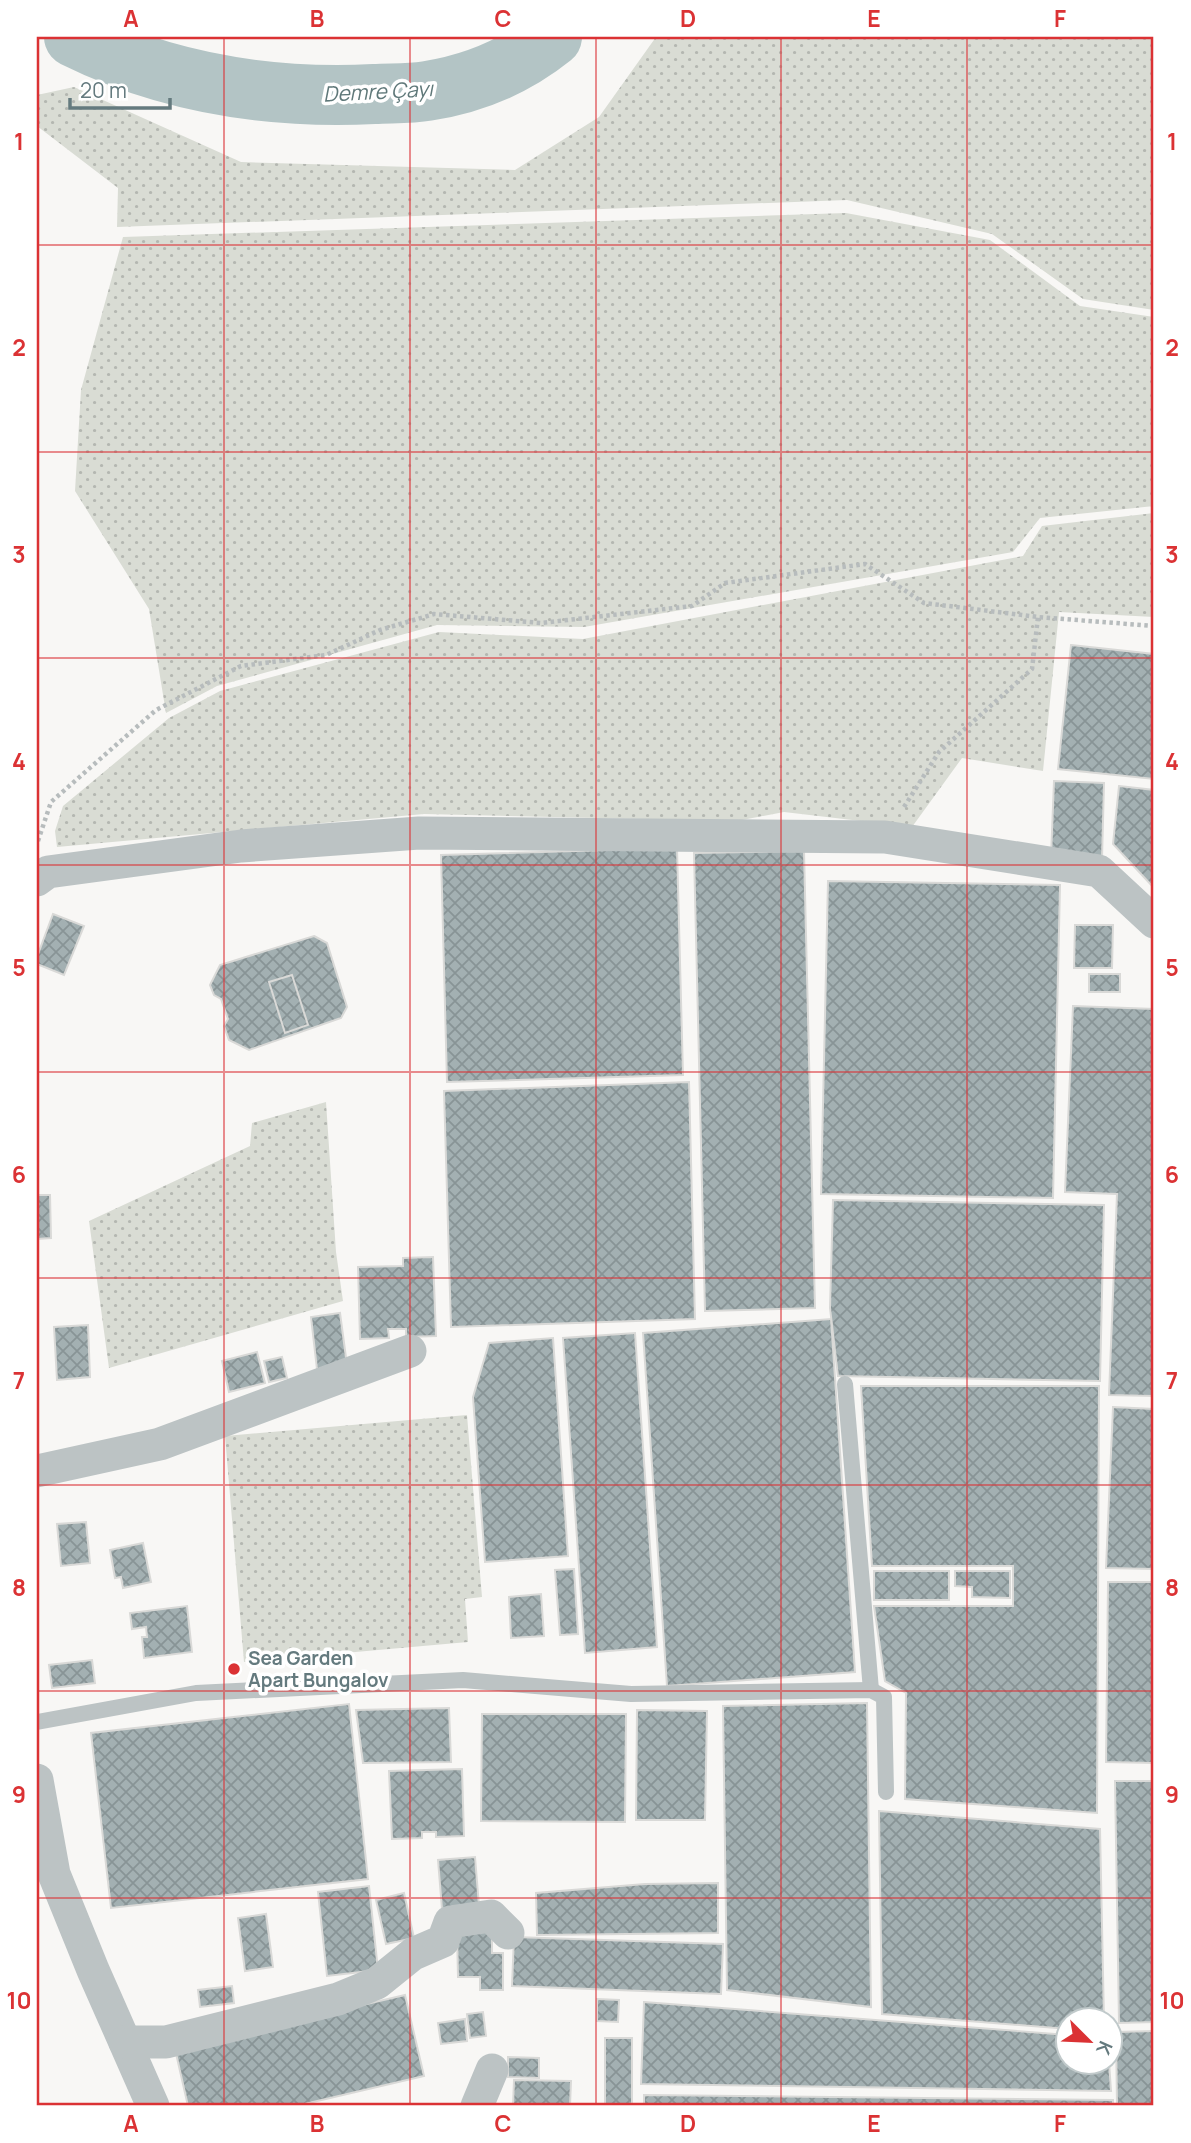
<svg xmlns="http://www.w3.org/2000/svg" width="1191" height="2143" font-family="Manrope,sans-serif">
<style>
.grass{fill:url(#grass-dots)}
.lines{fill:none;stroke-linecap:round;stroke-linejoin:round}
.river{stroke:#b3c4c5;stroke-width:60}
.building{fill:url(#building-cross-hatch);stroke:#d9d9d7;stroke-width:2}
.path{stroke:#b7bcbd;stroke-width:4.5;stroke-dasharray:3.5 3.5;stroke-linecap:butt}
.lane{stroke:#bcc3c4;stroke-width:16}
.street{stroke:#bcc3c4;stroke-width:33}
.grid{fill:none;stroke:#db3234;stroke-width:2;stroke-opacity:0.55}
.poi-dot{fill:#db3234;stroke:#fff;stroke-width:2.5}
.labels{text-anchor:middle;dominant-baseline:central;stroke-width:7;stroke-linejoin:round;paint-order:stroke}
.poi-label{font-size:19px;font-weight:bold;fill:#647a7e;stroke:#fff;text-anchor:start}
.water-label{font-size:21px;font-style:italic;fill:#5f7879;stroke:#fff}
.neatline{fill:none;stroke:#db3234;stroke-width:2.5}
.grid-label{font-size:23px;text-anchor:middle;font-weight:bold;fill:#db3234}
</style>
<defs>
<pattern id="grass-dots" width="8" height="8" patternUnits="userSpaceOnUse" patternTransform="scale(1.75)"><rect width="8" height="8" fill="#d9dcd4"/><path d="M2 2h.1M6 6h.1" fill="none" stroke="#b4b7b1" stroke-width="1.8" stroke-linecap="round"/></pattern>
<pattern id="building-cross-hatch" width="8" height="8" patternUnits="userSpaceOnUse" patternTransform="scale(1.75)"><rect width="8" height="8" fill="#a3b0b2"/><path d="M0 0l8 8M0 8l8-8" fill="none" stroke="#889496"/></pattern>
</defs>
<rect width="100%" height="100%" fill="#f8f7f5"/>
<g class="grass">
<polygon points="656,37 1154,37 1154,310 1083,299 992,234 847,200 117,227 118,188 37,126 37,95 74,87 241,162 515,170 599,117"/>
<polygon points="846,213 990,240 1080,306 1154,317 1154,506 1040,518 1013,552 584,627 437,625 217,686 166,713 149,609 75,491 81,390 123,237"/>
<polygon points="1154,513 1154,617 1059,612 1043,771 962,758 912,827 784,812 737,821 424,814 57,847 55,831 63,806 169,718 220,691 439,632 583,639 1023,556 1042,526"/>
<polygon points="326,1102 336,1252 343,1301 109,1368 89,1221 250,1146 252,1123"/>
<polygon points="467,1415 482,1597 465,1599 468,1642 244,1662 225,1436"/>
</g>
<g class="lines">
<path class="river" d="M 74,37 C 167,83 270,99 374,94 C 391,93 409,94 427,91 C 472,84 516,66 552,37"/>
</g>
<g class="building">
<polygon points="1071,645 1154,654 1154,779 1058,769"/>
<polygon points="1054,781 1104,783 1102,859 1051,857"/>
<polygon points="1119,786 1154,790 1154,888 1113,844"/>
<polygon points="677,848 683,1075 447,1082 441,855"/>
<polygon points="804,851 815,1308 705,1311 694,853"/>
<polygon points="828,881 1060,885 1053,1198 821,1194"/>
<polygon points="53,914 84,926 64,975 37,964 37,957"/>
<polygon points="1075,925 1113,925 1112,968 1074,968"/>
<polygon points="314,936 327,943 347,1007 341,1018 249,1050 229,1040 224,1026 228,1019 221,999 214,995 210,985 220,965"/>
<rect x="1089" y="974" width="31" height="18"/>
<polygon points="292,975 308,1025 285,1033 269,982"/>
<polygon points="1073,1006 1154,1009 1154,1396 1109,1395 1117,1194 1065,1192"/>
<polygon points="689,1082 695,1319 451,1327 444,1091"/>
<polygon points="37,1195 50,1195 51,1238 37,1239"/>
<polygon points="833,1200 1104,1205 1100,1381 838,1376 830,1308"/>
<polygon points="433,1257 436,1336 406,1337 406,1329 388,1329 389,1338 360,1339 358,1267 403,1266 403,1258"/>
<polygon points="340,1313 347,1365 317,1369 311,1317"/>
<polygon points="831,1319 855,1672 667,1686 643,1333"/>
<polygon points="88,1325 90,1377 57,1380 54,1327"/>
<polygon points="635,1333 657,1647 585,1653 563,1338"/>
<polygon points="553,1338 568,1556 485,1562 473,1397 489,1343"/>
<polygon points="257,1352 265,1383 229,1392 222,1361"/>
<polygon points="282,1357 287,1378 269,1382 264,1361"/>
<polygon points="861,1386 1099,1386 1097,1813 905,1799 906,1693 885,1681 874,1606 1013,1606 1013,1566 872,1566"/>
<polygon points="1113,1407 1154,1409 1154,1569 1106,1568"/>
<polygon points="86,1522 90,1563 61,1566 57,1524"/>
<polygon points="143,1543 151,1582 123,1588 121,1577 115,1578 110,1550"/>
<polygon points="574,1569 578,1634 560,1635 555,1570"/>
<rect x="874" y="1571" width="75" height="29"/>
<polygon points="955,1571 1010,1571 1010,1598 972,1597 972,1587 955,1586"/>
<polygon points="1108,1582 1154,1582 1154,1763 1106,1762"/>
<polygon points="541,1594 544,1636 511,1638 509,1597"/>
<polygon points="187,1606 192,1652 144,1658 142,1637 147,1637 146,1627 132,1629 130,1613"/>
<polygon points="92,1660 95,1683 52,1688 49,1665"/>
<polygon points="867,1703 871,2007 727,1990 723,1706"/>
<polygon points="349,1704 368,1879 111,1908 91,1733"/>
<polygon points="449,1708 451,1762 363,1763 356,1710"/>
<polygon points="637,1710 707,1711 705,1820 636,1820"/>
<polygon points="482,1714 626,1714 625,1822 481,1821"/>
<polygon points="462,1769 464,1836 436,1837 436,1832 422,1832 422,1838 392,1839 389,1771"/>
<polygon points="1115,1781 1154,1781 1154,2022 1119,2023"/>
<polygon points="879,1811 1100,1829 1104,2021 1068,2021 1068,2029 882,2014"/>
<polygon points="475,1857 479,1906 442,1909 438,1860"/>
<polygon points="718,1883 718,1933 537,1935 536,1893 645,1884"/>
<polygon points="369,1886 378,1970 327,1976 318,1892"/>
<polygon points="404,1893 414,1938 386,1944 376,1900"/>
<polygon points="266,1914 273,1967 245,1971 238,1918"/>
<polygon points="492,1931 492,1953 503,1953 503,1990 480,1990 480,1977 458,1977 457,1932"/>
<polygon points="514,1937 723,1944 721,1994 512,1986"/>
<polygon points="232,1986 234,2003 200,2007 198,1990"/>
<polygon points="405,1995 424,2076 296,2106 188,2106 175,2049"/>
<polygon points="597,1999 619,2000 618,2022 597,2021"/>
<polygon points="644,2002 1068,2035 1068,2062 1109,2062 1111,2091 641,2084"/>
<polygon points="483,2012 486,2036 470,2038 467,2014"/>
<polygon points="465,2019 467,2041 441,2044 438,2023"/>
<polygon points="1154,2031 1154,2106 1117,2106 1116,2032"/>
<rect x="605" y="2038" width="27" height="68"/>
<polygon points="508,2057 539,2058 539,2078 508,2077"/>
<polygon points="514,2080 571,2081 570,2106 513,2106"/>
<polygon points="644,2095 1113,2100 1113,2106 644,2106"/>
</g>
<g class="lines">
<g class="path">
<polyline points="904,807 939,752 1032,669 1038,617"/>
<polyline points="38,841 51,802 156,710 241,666 326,655 380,630 434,614 541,623 692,606 725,583 865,564 924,603 1038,617 1154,626"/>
</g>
<g class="lane">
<polyline points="845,1384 871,1690"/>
<polyline points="37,1722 196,1693 463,1680 631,1694 871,1690 884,1697 886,1792"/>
</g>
<g class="street">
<polyline points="37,880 48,872 241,846 419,833 885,837 1099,871 1154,922"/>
<polyline points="37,1471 160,1444 410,1351"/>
<polyline points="37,1780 54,1874 93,1970 153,2106"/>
<polyline points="125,2042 166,2042 338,1999 377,1983 413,1954 443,1941 450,1922 491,1916 508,1933"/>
<polyline points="477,2106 492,2070"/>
</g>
</g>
<path class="grid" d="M 224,37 L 224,2106M 410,37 L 410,2106M 596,37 L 596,2106M 781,37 L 781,2106M 967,37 L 967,2106M 37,245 L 1154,245M 37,452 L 1154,452M 37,658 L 1154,658M 37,865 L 1154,865M 37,1072 L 1154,1072M 37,1278 L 1154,1278M 37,1485 L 1154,1485M 37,1691 L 1154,1691M 37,1898 L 1154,1898"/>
<circle class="poi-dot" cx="234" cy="1669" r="7"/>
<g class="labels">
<g class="poi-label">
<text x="248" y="1658">Sea Garden<tspan x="248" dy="22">Apart Bungalov</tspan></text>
</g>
<g class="water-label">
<text transform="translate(378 91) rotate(-3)">Demre Çayı</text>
</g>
</g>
<rect width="1191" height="2143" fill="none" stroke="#ffffff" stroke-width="77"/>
<g transform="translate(1089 2041) rotate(114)"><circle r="33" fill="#ffffff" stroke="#c1cacb" stroke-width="2"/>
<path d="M0-5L12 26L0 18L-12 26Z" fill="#db3234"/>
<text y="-10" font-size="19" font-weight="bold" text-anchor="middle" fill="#647a7e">K</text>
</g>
<path d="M70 98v10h100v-10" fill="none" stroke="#647a7e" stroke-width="3.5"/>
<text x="80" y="98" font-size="21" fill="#647a7e" stroke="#ffffff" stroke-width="5" paint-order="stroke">20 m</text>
<rect x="38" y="38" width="1114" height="2066" class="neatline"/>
<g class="grid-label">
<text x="131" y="27">A</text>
<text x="317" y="27">B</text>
<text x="503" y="27">C</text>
<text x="688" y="27">D</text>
<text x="874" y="27">E</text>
<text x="1060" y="27">F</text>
<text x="19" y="150">1</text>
<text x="1172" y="150">1</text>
<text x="19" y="356">2</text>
<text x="1172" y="356">2</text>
<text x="19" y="563">3</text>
<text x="1172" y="563">3</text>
<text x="19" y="770">4</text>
<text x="1172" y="770">4</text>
<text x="19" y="976">5</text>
<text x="1172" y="976">5</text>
<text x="19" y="1183">6</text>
<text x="1172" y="1183">6</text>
<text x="19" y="1389">7</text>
<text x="1172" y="1389">7</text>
<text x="19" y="1596">8</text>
<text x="1172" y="1596">8</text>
<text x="19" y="1803">9</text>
<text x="1172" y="1803">9</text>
<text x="19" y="2009">10</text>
<text x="1172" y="2009">10</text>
<text x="131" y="2132">A</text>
<text x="317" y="2132">B</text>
<text x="503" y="2132">C</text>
<text x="688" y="2132">D</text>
<text x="874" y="2132">E</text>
<text x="1060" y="2132">F</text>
</g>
</svg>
